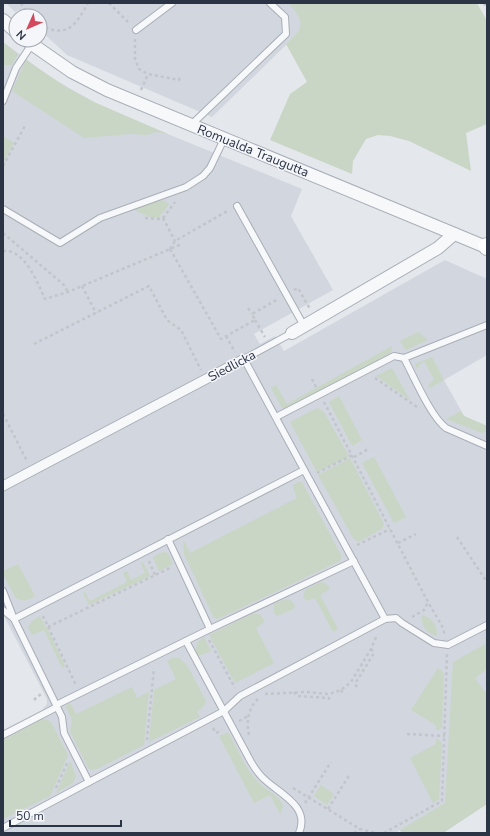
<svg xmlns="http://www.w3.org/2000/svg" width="490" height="836" font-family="'Nunito Sans',sans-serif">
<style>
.built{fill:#d2d6de}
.green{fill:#c9d6c5}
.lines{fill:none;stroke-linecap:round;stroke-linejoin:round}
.service-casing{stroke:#a9aeb7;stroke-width:8}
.pedestrian-casing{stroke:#a9aeb7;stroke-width:11}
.minor-casing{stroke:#a9aeb7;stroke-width:14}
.secondary-casing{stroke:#a9aeb7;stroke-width:18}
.path{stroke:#c2c5cb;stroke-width:2.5;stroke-dasharray:3 3;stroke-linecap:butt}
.service{stroke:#f7f8fa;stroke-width:6}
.pedestrian{stroke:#f7f8fa;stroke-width:9}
.minor{stroke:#f7f8fa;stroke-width:12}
.secondary{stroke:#fff;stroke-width:16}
.labels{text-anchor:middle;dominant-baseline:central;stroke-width:3;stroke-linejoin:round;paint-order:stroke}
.street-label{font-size:13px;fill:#2b3445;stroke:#f4f6f9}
</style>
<rect width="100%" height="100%" fill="#e4e7ec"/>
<g class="built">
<polygon points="6,3 330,3 332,10 286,45 212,117 67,55 40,30 40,16 25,16 18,10 15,12"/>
<polygon points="3,42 49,76 76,92 107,109 302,189 291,216 333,290 254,334 260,344 275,336 284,351 445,260 487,279 487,355 444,380 464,416 487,426 487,804 443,833 402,833 400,830 395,833 3,833 3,730 42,710 47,704 47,699 3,614"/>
</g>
<g class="green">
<path d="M 288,3 L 477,3 L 487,21 L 487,124 L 466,133 L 471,171 L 409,141 L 390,136 L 378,135 L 366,139 L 353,161 L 352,174 L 270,140 L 290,94 L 307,82 L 286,44 C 304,29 306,21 288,3 Z"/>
<polygon points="3,42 18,54 12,65 3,65"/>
<polygon points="26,60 66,87 94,102 168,134 156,132 147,135 131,134 84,138 12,91"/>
<polygon points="3,136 14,143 3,163"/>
<polygon points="159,200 165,201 169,204 163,213 160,215 160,218 149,217 133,209"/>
<polygon points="418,332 428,340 406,350 405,349 400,341"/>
<polygon points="392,346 391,352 388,355 286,409 282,408 271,388 276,385 287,404"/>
<polygon points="432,357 444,380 430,388 428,385 434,379 424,361 416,369 415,365 417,363"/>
<polygon points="392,368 410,400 376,376"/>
<polygon points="339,396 362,440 352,446 329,402"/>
<polygon points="317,408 324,412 349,456 317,472 290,422"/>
<polygon points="461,411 464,416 487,426 487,431 482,433 446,419"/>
<polygon points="374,457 406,517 394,523 362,463"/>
<polygon points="350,458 384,524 382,529 358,542 353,538 318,475"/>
<polygon points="299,482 302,482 341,555 341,559 340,561 218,619 214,618 184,554 183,542 184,541 190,553 297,498 293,489 293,485"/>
<polygon points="163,552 168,553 173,564 159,571 153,557"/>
<polygon points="143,562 150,576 89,605 83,593 85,592 90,601 127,582 123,573 127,571 131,580 145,573 141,564"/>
<path d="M 18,564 L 35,596 C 28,600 23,603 15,597 L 3,574 L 3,571 Z"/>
<polygon points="321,582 325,583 329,587 330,589 320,595 338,629 333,632 315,598 306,601 303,596 306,589"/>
<path d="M 286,599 C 290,599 293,602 295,606 L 293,609 L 277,616 C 273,613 273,609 274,604 Z"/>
<polygon points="252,614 258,614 261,615 264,621 262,624 256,628 274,663 235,683 209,635"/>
<path d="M 422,615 C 433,618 437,625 437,636 C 426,633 421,626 422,615 Z"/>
<polygon points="40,616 46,628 47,628 65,666 62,668 44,630 32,635 28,627 32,621"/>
<path d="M 204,637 L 211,651 L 199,656 L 197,655 C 195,648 196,641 204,637 Z"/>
<polygon points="487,643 487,669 475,678 487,695 487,804 443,833 402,833 400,830 445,803 453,662"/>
<path d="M 172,658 L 179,658 L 187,665 L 206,701 C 204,707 201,708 197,712 L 200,717 L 149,742 L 154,690 L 176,679 L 167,661 Z"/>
<polygon points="438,668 444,673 442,727 439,730 436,730 436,725 411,710"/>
<polygon points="132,687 137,698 149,692 144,745 97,769 91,770 89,769 70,732 72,719 65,706 70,703 76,714"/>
<polygon points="42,719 47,720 51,722 68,755 50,796 3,819 3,740"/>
<path d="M 228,732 C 238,749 245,769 259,783 C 267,791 282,797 283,807 L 280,814 L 270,795 L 254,803 L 219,736 Z"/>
<polygon points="436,739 439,740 442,743 439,796 439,799 433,803 410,758 436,744"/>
<polygon points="70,761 76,776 73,783 56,793"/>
<polygon points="321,785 334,794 327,805 314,796"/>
</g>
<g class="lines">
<defs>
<g id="service">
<polyline points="136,30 172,3"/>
<polyline points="3,101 16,68 32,44"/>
<polyline points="191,125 286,34 285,17 270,3"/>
<polyline points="237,206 304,326"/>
<polyline points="3,209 60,243 100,218 186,187 203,176 210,168 224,139"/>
<polyline points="292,333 244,359 385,619"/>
<path d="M 404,358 C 414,377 431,417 446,428 L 487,446"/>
<polyline points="276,417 394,356 404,358 487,325"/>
<polyline points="168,539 210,629"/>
<polyline points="3,591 14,619 62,717 64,733 89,782 224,711 240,696 385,619 396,618 402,623 434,643 448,645 487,625"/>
<polyline points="3,610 13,618"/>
<polyline points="14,619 304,470"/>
<path d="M 186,641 L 251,762 C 254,767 258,773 262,777 C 277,793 311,805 299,833"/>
<polyline points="56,705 210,629 354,561"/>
<polyline points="3,735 57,707"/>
<polyline points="3,828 89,782"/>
</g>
<polyline id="pedestrian" points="3,486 244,359"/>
<g id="minor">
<polyline points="3,20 16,32"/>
<polyline points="26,40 72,72 107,90 486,247"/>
<polyline points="292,333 438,248 454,234"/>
</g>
<polyline id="secondary" points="487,246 487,247"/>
</defs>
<use href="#service" class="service-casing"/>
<use href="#pedestrian" class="pedestrian-casing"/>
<use href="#minor" class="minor-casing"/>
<use href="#secondary" class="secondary-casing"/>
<g class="path">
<polyline points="21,3 28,16"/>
<polyline points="109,3 129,23"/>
<polyline points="484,3 487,9"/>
<path d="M 40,25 C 67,39 76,25 88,3"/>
<polyline points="135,39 135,59 139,69 148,74 179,80 180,77"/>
<polyline points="141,90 148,74"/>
<polyline points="3,166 26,124"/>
<polyline points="145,218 160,219 163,218 175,202"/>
<polyline points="163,218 175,241"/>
<polyline points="3,233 64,285 68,292"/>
<polyline points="170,249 221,339 255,320 252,314 278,299"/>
<polyline points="170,249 175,241 229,210"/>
<path d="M 3,251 C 25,249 37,282 45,299 L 68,292 L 182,244"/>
<polyline points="82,286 96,313"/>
<polyline points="294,290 298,288 310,309"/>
<polyline points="248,308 252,314"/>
<polyline points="255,320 265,337"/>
<polyline points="226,336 235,352"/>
<polyline points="34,344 149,286 167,320 181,330 201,370"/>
<polyline points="375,378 417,407"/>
<polyline points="312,379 316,387"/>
<polyline points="324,402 428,602 442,626 445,635"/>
<polyline points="3,414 27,461"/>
<polyline points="354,457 370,448"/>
<polyline points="317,473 352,455"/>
<polyline points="457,537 487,582"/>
<polyline points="398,543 416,534"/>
<polyline points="357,545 390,529"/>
<polyline points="149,561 155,575"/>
<polyline points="43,616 76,685"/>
<polyline points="412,617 424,610 428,602"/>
<polyline points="48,627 172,567"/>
<polyline points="209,640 235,688"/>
<polyline points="357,687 355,684 374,653 371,649"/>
<polyline points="341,690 343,694"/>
<polyline points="294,692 297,696 329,698 329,702"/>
<polyline points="265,694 306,692 329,694 341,690 351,682 371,649 377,635"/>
<polyline points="34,700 37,697 41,694"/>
<polyline points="239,721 248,716"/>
<polyline points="213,728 216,733 222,730"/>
<polyline points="407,734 445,736"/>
<path d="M 249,735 C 246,721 248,709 258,699"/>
<polyline points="147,740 154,668"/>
<polyline points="56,788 68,761"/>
<polyline points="293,788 360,829 377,833"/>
<polyline points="305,803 331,762"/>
<polyline points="328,809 350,774"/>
<polyline points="354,833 360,829"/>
<polyline points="384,833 442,801 447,654"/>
</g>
<use href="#service" class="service"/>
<use href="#pedestrian" class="pedestrian"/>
<use href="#minor" class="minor"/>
<use href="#secondary" class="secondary"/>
</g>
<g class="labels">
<g class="street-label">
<text transform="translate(253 151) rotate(22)">Romualda Traugutta</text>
<text transform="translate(232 366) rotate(-28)">Siedlicka</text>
</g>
</g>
<rect width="490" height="836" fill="none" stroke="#2b3445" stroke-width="8"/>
<g transform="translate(28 28) rotate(225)"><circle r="19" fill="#f4f6f9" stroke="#a4a8b1"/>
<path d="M0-3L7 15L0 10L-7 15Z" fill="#d1495b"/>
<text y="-6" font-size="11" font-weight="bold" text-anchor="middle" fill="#2b3445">N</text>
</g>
<path d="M10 820v6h111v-6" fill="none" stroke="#2b3445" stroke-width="2"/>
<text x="16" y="820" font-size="12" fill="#2b3445" stroke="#f4f6f9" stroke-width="3" paint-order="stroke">50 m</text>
</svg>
